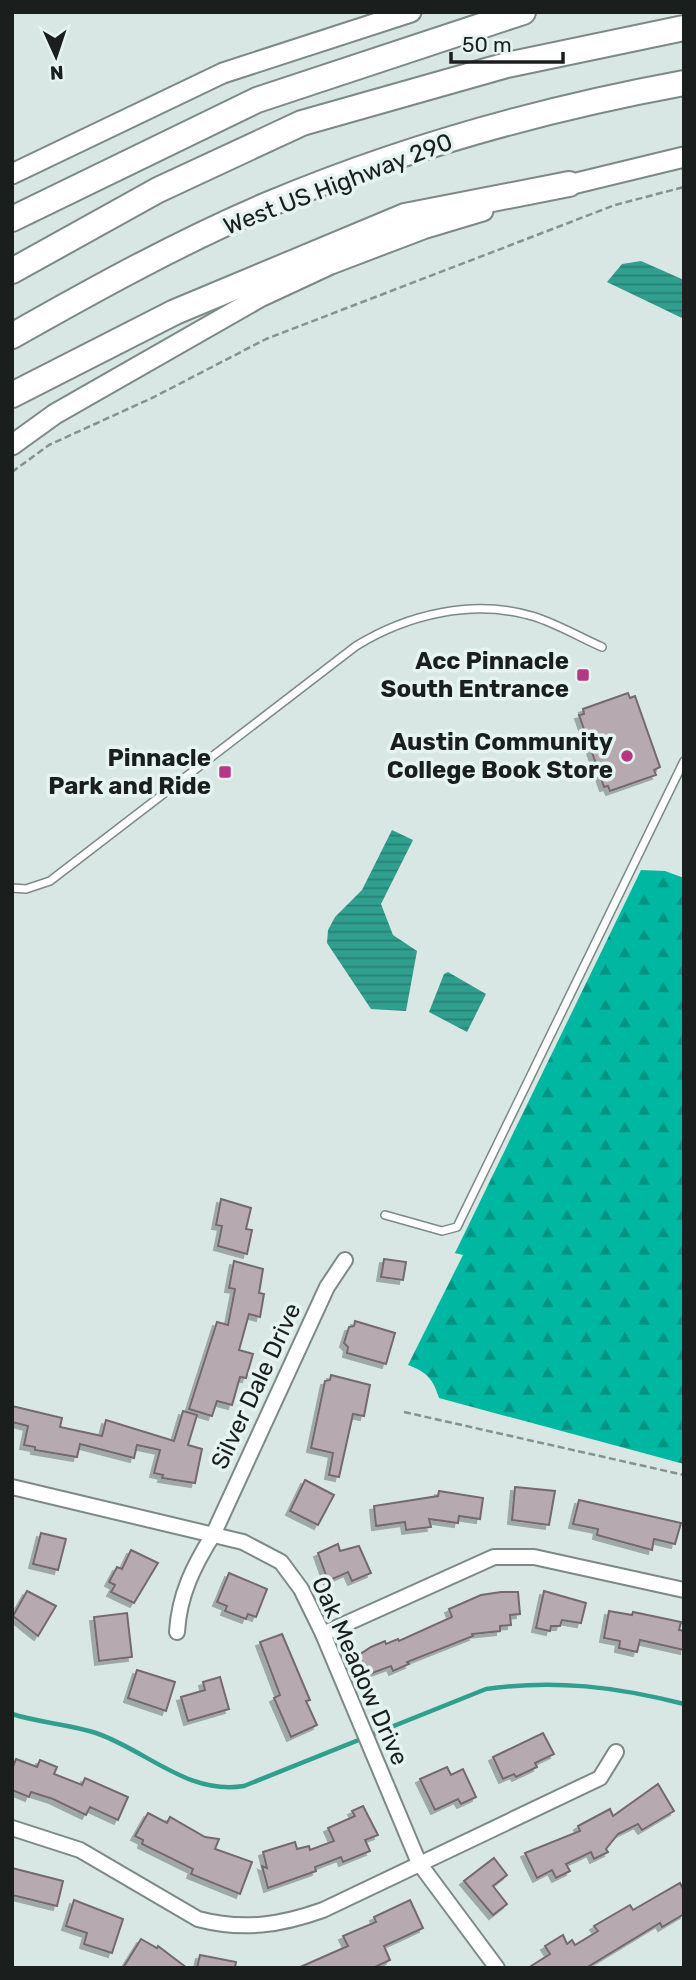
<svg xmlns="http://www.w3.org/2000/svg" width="696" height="1980" font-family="Rubik,sans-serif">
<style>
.forest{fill:url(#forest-firs)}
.water{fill:url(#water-rules)}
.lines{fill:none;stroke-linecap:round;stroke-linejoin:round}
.stream{stroke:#309f8e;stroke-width:4.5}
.building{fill:#b6aab0;stroke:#74696e;stroke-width:2;filter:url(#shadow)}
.service-casing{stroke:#7c8986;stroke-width:10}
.minor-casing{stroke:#7c8986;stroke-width:18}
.secondary-casing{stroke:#7c8986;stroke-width:23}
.motorway-casing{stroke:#7c8986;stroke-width:28}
.path{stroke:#87928f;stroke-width:2.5;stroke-dasharray:7 3.5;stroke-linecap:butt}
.service{stroke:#fff;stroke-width:7}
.minor{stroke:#fff;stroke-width:14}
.secondary{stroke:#fff;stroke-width:19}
.motorway{stroke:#fff;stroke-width:24}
.poi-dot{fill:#b63885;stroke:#e5f4f1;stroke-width:2.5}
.labels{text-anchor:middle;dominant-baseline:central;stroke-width:7;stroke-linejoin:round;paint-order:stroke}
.street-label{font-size:24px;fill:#1a1f1e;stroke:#e5f4f1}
.poi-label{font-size:24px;font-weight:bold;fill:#1a1f1e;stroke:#e5f4f1;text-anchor:end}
</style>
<defs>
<pattern id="forest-firs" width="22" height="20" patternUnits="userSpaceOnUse" patternTransform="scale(1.75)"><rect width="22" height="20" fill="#00b7a2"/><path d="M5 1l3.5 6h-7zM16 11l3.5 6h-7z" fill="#029483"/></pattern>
<pattern id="water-rules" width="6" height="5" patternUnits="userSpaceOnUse" patternTransform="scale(1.75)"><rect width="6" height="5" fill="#309f8e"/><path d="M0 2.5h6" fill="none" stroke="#288173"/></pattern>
<filter id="shadow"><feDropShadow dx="-4" dy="4" stdDeviation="0" flood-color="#0004"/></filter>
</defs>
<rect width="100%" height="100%" fill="#d8e7e3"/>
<path class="forest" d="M 641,870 L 665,871 L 684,878 L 684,1464 L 439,1398 C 433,1379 427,1372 408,1365 L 463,1255 L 455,1253 Z"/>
<g class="water">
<polygon points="641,261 684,280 684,319 607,282 622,264"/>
<polygon points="392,830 413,840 381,904 393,935 417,951 406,1011 371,1009 327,943 328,930 335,917 362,890"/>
<polygon points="448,972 486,994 467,1032 429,1012 444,974"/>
</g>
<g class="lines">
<path class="stream" d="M 12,1714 C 40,1723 69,1724 96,1733 C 146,1750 187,1795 244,1786 L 486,1689 C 555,1679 617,1687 684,1704"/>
</g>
<g class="building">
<polygon points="628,693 630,698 635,696 660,767 654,770 656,775 610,791 608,786 604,787 579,715 584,714 583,709"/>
<polygon points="221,1199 251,1208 246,1229 252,1230 247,1254 218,1246 222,1226 216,1225"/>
<polygon points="384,1259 406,1262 403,1280 381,1277"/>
<polygon points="234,1261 263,1269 259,1293 264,1294 260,1317 249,1314 239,1350 253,1354 246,1378 240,1377 232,1405 217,1401 212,1416 189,1409 217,1322 228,1325 235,1289 229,1288"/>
<polygon points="355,1321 395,1333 386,1364 347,1353 348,1347 344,1343 349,1327 354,1326"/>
<polygon points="331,1375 370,1385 364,1416 353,1414 339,1477 329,1475 333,1453 311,1448 325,1381 330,1380"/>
<polygon points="12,1406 62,1418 60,1427 102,1436 106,1420 174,1441 183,1411 197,1415 188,1445 202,1449 195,1483 162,1478 163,1475 154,1473 160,1450 137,1445 134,1458 80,1444 77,1457 35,1450 35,1447 24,1445 28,1426 12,1422"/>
<polygon points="305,1480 334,1495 318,1525 290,1511"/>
<polygon points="515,1487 555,1491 549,1525 512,1520"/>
<polygon points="439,1491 483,1498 480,1519 459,1516 458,1523 429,1519 431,1527 406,1530 405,1522 376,1526 374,1506 438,1496"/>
<polygon points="579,1500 681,1523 675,1544 654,1539 652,1550 597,1535 598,1529 573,1524"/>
<polygon points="41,1533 66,1539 58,1570 33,1564"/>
<polygon points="338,1544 340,1551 359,1546 371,1573 352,1581 348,1572 328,1581 318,1553"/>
<polygon points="131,1550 158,1563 134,1603 111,1592 115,1585 109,1582 117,1567 122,1569"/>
<polygon points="229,1573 267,1589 256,1617 248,1614 246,1619 225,1611 227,1606 217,1602"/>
<polygon points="27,1591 56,1606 38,1636 13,1616"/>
<polygon points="544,1591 586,1603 581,1623 562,1620 560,1626 551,1626 550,1631 536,1628"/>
<polygon points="501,1592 518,1592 520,1614 510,1615 511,1625 500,1626 500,1631 472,1634 473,1636 407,1662 409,1664 393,1671 391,1666 367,1675 359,1655 371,1647 385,1641 386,1644 398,1639 399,1641 452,1617 449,1609 481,1595"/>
<polygon points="609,1611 632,1615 633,1612 681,1622 679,1630 684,1631 684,1650 640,1640 637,1652 619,1648 620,1641 604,1638"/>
<polygon points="127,1613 132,1657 99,1661 94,1617"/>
<polygon points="282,1634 310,1700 306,1701 317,1725 291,1737 274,1698 280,1695 260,1642"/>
<polygon points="137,1670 175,1682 166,1711 128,1698"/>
<polygon points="220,1677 229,1709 188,1721 181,1697 205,1690 203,1682"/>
<polygon points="543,1733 554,1754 535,1763 537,1767 516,1777 514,1774 503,1779 493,1757"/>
<polygon points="16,1759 37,1767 40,1760 57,1767 54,1774 82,1785 85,1778 128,1797 118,1820 90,1807 86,1815 53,1799 31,1792 29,1797 12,1790 12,1769"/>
<polygon points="447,1767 451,1775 463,1769 476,1797 461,1804 458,1799 435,1810 420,1779"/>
<polygon points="658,1784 674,1811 642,1830 638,1824 618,1834 606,1849 608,1852 594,1859 591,1852 566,1864 570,1871 556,1878 552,1870 537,1878 525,1853 580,1831 578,1826 610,1809 613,1816"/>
<polygon points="363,1806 378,1835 365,1840 370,1851 343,1862 341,1857 315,1867 316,1871 268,1888 262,1866 267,1868 263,1852 295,1842 297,1849 309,1846 310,1850 334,1841 328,1828 355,1816 352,1811"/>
<polygon points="148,1813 167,1823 170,1817 205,1837 219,1839 215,1849 252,1862 240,1894 191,1874 193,1869 142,1844 143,1840 135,1836"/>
<polygon points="494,1858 507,1875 493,1886 507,1904 493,1915 464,1881"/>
<polygon points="12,1868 63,1881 57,1906 12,1895"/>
<polygon points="680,1883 684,1891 684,1914 662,1927 660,1923 586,1968 528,1968 550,1954 545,1946 563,1935 567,1944 572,1940 575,1945 598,1931 594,1926 630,1905 633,1910"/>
<polygon points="74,1900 123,1919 112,1953 84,1944 87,1933 66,1926"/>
<polygon points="410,1900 423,1928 384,1946 390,1960 373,1968 298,1968 348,1946 343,1936 376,1922 374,1917"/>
<polygon points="141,1939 157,1948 158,1946 187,1968 123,1968"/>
<polygon points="200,1955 236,1962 235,1968 197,1968"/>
</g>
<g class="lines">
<defs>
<g id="service">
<path d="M 12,888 L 26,889 L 50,881 L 356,646 C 408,614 473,599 532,616 C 556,623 579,637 602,647"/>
<polyline points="385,1215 442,1231 457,1227 684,761"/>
</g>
<g id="minor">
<polyline points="12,1487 243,1542 281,1562 301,1589 323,1634 419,1863 497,1968"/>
<path d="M 177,1632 C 179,1595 194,1565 213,1535 L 327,1287 L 345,1260"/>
<polyline points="323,1634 494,1557 534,1557 684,1590"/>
<path d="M 12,1828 L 80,1850 L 198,1919 C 243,1931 281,1925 323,1910 L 600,1778 L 616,1752"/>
</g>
<g id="secondary">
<polyline points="12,174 223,73 411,12"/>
<polyline points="556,188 684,157"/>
<polyline points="12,445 55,414 260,297 331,264 423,229 483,211"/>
</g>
<g id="motorway">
<polyline points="12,219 257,100 523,12"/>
<polyline points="12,271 158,190 302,123 507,65 684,28"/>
<path d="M 12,336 C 95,289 180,242 267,205 C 400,149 543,109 684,83"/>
<polyline points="12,395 175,312 405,216 569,184"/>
</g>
</defs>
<use href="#service" class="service-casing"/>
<use href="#minor" class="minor-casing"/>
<use href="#secondary" class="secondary-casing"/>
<use href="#motorway" class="motorway-casing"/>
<g class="path">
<polyline points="12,472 49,445 154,397 266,339 615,205 684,187"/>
<polyline points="404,1412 684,1475"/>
</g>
<use href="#service" class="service"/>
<use href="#minor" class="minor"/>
<use href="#secondary" class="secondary"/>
<use href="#motorway" class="motorway"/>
</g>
<g class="poi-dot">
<rect x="576" y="668" width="14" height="14" rx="3.5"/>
<circle cx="627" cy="756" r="7"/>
<rect x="218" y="765" width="14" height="14" rx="3.5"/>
</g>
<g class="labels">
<g class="street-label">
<text transform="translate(338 184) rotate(-21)">West US Highway 290</text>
<text transform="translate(256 1386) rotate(-65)">Silver Dale Drive</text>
<text transform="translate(360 1671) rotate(66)">Oak Meadow Drive</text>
</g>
<g class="poi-label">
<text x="569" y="661">Acc Pinnacle<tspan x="569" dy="28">South Entrance</tspan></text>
<text x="613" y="742">Austin Community<tspan x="613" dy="28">College Book Store</tspan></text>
<text x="211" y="758">Pinnacle<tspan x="211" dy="28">Park and Ride</tspan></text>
</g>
</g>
<rect width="696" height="1980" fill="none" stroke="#1a1f1e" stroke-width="28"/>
<g transform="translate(56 56) rotate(177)" stroke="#e5f4f1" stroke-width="5" paint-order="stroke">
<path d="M0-5L12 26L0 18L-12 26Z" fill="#1a1f1e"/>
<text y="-10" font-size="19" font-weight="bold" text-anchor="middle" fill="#1a1f1e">N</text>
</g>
<path d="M451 52v10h112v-10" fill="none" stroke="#1a1f1e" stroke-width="3.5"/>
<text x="462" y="52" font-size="21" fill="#1a1f1e" stroke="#e5f4f1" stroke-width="5" paint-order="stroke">50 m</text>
</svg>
